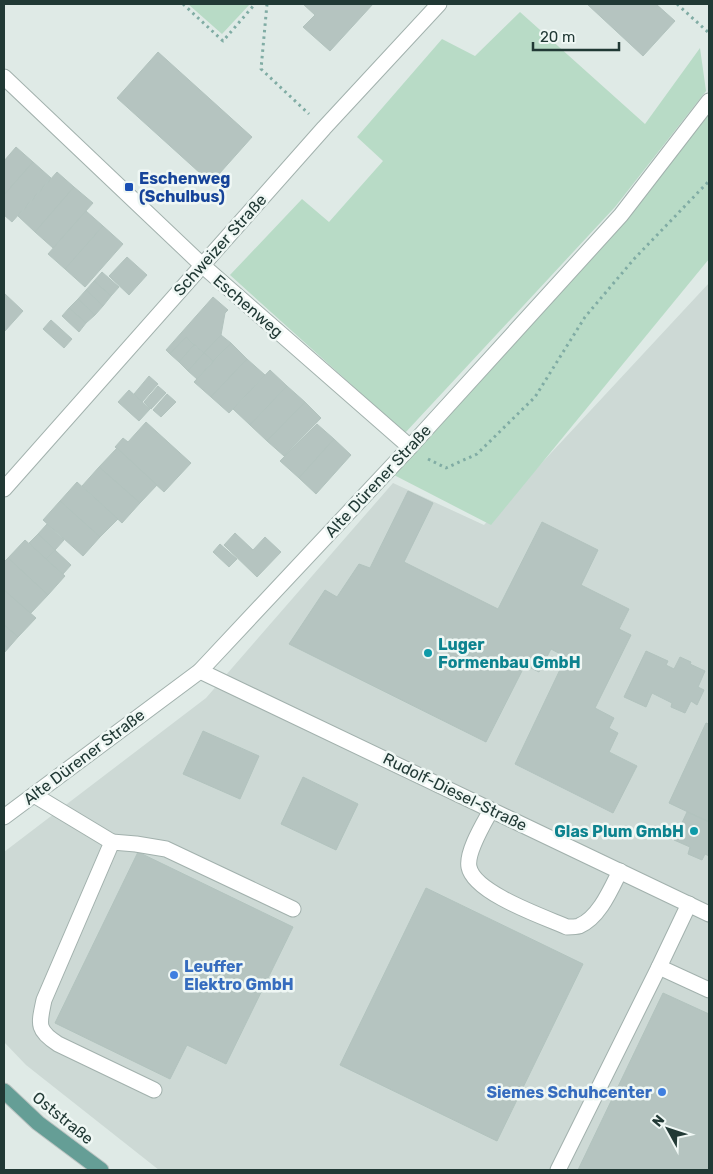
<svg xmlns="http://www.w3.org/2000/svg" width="713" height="1174" font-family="Rubik,sans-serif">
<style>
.built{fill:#cdd9d5}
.green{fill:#b8dbc6}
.building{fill:#b5c4c0;stroke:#b2c3be}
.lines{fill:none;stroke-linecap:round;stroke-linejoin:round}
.minor-casing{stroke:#a2b1ad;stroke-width:17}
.major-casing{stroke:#bcc4c2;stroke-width:17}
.path{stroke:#80aca4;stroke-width:3;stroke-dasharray:2.5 4;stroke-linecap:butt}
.minor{stroke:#fff;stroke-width:15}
.major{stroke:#659e96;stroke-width:15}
.transit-dot{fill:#1a4fb4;stroke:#eff7f4;stroke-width:2}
.culture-dot{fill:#0f9aa8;stroke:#eff7f4;stroke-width:2}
.shop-dot{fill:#3f7fe0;stroke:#eff7f4;stroke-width:2}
.labels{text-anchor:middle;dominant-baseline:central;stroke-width:5;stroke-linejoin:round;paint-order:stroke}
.transit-label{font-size:16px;font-weight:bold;fill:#164399;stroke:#eff7f4;text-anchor:start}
.street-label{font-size:16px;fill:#213935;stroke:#eff7f4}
.culture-label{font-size:16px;font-weight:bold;fill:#0d838f;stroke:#eff7f4;text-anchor:start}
.shop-label{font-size:16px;font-weight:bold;fill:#366cbe;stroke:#eff7f4;text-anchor:start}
</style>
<rect width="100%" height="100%" fill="#dfeae6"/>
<polygon class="built" points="709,283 709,1170 159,1170 26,1065 4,1042 4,852 206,698 393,483 484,525"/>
<g class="green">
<polygon points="188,4 250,4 222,34"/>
<polygon points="520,12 645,124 700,48 706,91 615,207 405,433 230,275 302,199 329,222 383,161 357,137 442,39 475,56"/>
<polygon points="709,110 709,259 491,525 394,475"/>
</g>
<g class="building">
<polygon points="303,4 373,4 330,51 303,27 315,15"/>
<polygon points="587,4 656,4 675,21 643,56"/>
<polygon points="158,52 252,137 211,183 117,98"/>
<polygon points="16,147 33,162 4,195 4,161"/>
<polygon points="33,162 51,178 12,222 4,215 4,195"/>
<polygon points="57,172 74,187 35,232 18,216"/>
<polygon points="74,187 93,203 53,248 35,232"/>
<polygon points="86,211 103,226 65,269 48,254"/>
<polygon points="103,226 123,244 85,287 65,269"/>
<polygon points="127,257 147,275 129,295 109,276"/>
<polygon points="102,272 119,287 111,296 94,281"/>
<polygon points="94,281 111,296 103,306 86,290"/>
<polygon points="86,290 103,306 95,315 78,299"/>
<polygon points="4,293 23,311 4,332"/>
<polygon points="213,297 228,310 225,313 221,335 204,353 186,337 170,354 166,350"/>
<polygon points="78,299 95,315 86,323 69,308"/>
<polygon points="69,308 86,323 79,332 62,316"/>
<polygon points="51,320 72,339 64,348 43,329"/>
<polygon points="221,335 231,343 213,361 204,353"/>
<polygon points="186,337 194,345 179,362 170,354"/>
<polygon points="231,343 247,359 211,397 194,382"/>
<polygon points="194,345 204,353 188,371 179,362"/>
<polygon points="204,353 213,361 197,379 188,371"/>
<polygon points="247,359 265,375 229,413 211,397"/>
<polygon points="270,370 287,386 250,425 233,409"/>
<polygon points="149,376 158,384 142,402 134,394"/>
<polygon points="158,386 166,393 151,409 144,402"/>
<polygon points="287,386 305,402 267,441 250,425"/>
<polygon points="129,390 150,409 139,421 118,402"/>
<polygon points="167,394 176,402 161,417 153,410"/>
<polygon points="305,402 321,418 284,456 267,441"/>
<polygon points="146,422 191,463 164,492 115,447 123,438 128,442"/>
<polygon points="317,424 334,439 299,478 280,461"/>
<polygon points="334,439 351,455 316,494 299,478"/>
<polygon points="117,448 157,485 140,503 99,467"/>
<polygon points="99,467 140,503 122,523 82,486"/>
<polygon points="77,482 118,519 100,537 60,501"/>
<polygon points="408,491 433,503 404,562 498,609 542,522 598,550 581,585 629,609 619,629 631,635 595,708 614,718 609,728 618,733 609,752 637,766 613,813 515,764 566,657 551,649 539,672 525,665 486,742 289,644 325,590 337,597 359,564 370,568"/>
<polygon points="60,501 100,537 83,556 43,520"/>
<polygon points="47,524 64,540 55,550 38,534"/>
<polygon points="235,533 253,550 265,537 281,552 257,577 224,545"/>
<polygon points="38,534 55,550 46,559 29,543"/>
<polygon points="25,540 65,576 48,595 8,558"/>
<polygon points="220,544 237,559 229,567 213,552"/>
<polygon points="55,550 71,565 63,574 46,559"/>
<polygon points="8,558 48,595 30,614 4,590 4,562"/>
<polygon points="4,590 36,618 18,637 4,625"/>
<polygon points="4,625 18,637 4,653"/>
<polygon points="646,651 668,661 666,665 674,669 680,657 691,662 690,664 705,671 698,687 704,690 697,705 691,701 685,713 671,707 672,703 652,693 646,707 624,697"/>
<polygon points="706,723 709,724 709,822 669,803"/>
<polygon points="203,731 259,756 240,799 183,774"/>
<polygon points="303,777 358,804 336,850 281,824"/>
<polygon points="687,812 709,822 709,856 705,854 702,860 688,854 690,847 674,840"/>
<polygon points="138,852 293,927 226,1064 187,1045 170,1079 55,1023"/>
<polygon points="426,888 583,964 497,1141 340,1065"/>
<polygon points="663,993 709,1014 709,1170 578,1170"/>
</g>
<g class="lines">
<defs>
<g id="minor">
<polyline points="4,77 202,265 410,447"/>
<polyline points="4,489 324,128 439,4"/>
<polyline points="200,671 709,914"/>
<path d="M 34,795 L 112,842 L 44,1000 C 39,1024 36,1030 58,1044 L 154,1090"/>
<path d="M 491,810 C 484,823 466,852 469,867 C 474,893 544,917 567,927 C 570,927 576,927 579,926 C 599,918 611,889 620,871"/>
<polyline points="4,817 200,671 410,447 621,215 709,101"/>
<polyline points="112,842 136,844 166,849 293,909"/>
<polyline points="689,904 659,967 709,990"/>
<polyline points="558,1170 659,967"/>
</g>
<polyline id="major" points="4,1091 38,1123 101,1170"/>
</defs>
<use href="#minor" class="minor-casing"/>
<use href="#major" class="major-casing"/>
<g class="path">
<polyline points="183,4 223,41 255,4"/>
<polyline points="267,4 261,69 309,114"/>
<polyline points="677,4 709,33"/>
<polyline points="428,459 446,468 477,454 535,397 585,317 634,259 709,181"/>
</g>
<use href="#minor" class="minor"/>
<use href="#major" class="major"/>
</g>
<rect class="transit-dot" x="124" y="182" width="10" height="10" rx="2.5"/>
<g class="culture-dot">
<circle cx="428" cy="653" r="5"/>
<circle cx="694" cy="831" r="5"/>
</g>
<g class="shop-dot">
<circle cx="174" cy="975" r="5"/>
<circle cx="662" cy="1092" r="5"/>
</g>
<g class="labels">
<g class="transit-label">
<text x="139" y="178">Eschenweg<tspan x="139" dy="18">(Schulbus)</tspan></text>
</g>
<g class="street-label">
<text transform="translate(220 245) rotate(-48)">Schweizer Straße</text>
<text transform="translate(248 306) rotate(41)">Eschenweg</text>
<text transform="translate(378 481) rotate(-47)">Alte Dürener Straße</text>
<text transform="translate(84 757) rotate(-37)">Alte Dürener Straße</text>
<text transform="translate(455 792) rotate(26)">Rudolf-Diesel-Straße</text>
<text transform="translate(63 1118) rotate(39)">Oststraße</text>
</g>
<g class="culture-label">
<text x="438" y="644">Luger<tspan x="438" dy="18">Formenbau GmbH</tspan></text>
<text x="684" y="831" text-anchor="end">Glas Plum GmbH</text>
</g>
<g class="shop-label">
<text x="184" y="966">Leuffer<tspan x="184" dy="18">Elektro GmbH</tspan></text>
<text x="652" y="1092" text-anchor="end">Siemes Schuhcenter</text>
</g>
</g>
<rect width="713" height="1174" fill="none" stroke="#213935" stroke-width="10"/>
<g transform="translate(668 1129) rotate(310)" stroke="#eff7f4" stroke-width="4" paint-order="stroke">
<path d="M0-4L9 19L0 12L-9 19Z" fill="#213935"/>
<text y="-8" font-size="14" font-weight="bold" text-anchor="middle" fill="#213935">N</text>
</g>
<path d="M533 42v8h86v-8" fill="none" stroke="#213935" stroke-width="2.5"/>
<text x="540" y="42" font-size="15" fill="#213935" stroke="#eff7f4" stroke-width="4" paint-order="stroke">20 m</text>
</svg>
